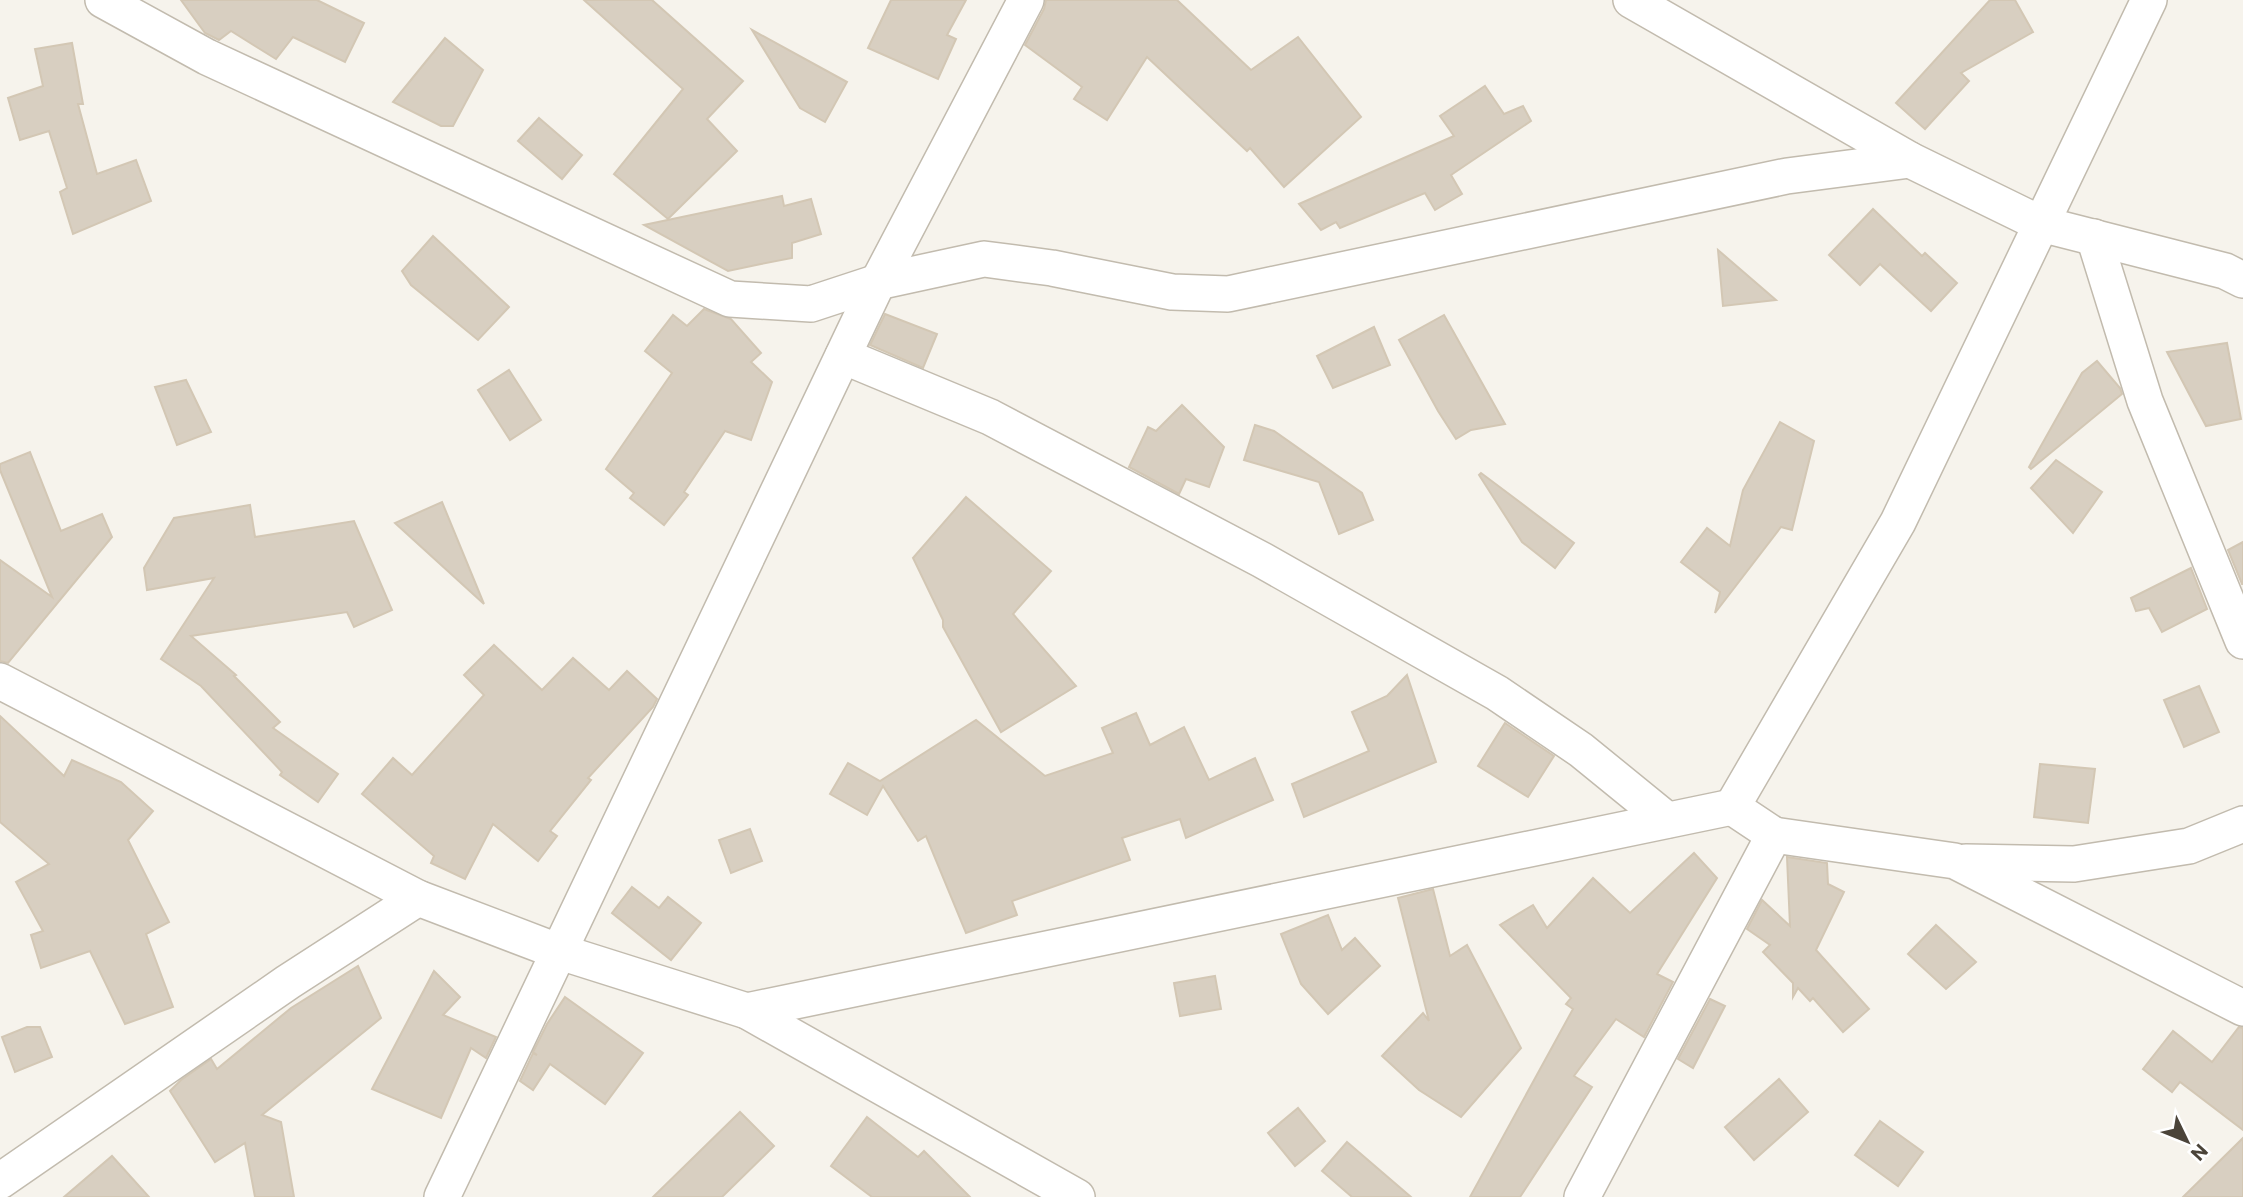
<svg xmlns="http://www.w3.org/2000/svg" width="2243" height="1197" font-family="Commissioner,sans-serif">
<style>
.building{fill:#d8cfc1;stroke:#d3c7b4;stroke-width:2}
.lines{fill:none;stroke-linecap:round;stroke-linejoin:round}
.minor-casing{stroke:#c2bbae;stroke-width:38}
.minor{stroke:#fff;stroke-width:35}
</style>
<rect width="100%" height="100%" fill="#f6f3ec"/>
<g class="building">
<polygon points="181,0 317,0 364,23 345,62 293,37 276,59 231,31 219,40 205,33"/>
<polygon points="584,0 652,0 743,81 707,119 737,151 668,219 614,174 683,89"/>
<polygon points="891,0 966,0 947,35 956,39 938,79 868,48"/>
<polygon points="1046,0 1177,0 1251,70 1298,37 1361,117 1284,187 1250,148 1247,151 1147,57 1107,120 1074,99 1082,87 1025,45 1044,9"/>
<polygon points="1990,0 2015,0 2033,32 1961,73 1969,81 1925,129 1896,103"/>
<polygon points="752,30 847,82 825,122 800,108"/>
<polygon points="445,38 483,70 453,126 441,126 393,102"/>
<polygon points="72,43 83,104 78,104 97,174 136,160 151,201 73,234 60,192 67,188 49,131 20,140 8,98 43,86 35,49"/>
<polygon points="1485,86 1504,114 1523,106 1531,121 1451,175 1462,194 1435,210 1425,193 1340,228 1336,222 1321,230 1299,204 1454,136 1440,116"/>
<polygon points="539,118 582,155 562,179 518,141"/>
<polygon points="782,196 784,206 811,199 821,234 792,243 792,258 761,264 728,271 644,225"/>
<polygon points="1873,209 1922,256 1925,253 1957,283 1931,311 1880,264 1860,285 1829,255"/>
<polygon points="433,236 509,307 478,340 411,285 402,271"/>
<polygon points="1718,250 1776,300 1723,306"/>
<polygon points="704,309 731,319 761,353 751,362 772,382 751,440 725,431 684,492 688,495 664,525 630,498 634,493 606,469 672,373 645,351 673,315 687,326"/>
<polygon points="885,314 937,334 923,368 870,345"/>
<polygon points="1444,315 1505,424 1471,430 1456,439 1438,411 1399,340"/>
<polygon points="1374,327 1390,365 1333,388 1317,356"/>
<polygon points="2227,343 2241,419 2206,426 2167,352"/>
<polygon points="2097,361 2120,388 2122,394 2031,469 2029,467 2082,373"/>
<polygon points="509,370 541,420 510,440 478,390"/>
<polygon points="186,380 211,432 177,445 155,387"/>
<polygon points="1182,405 1224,447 1209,487 1186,479 1179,494 1129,467 1148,427 1156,431"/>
<polygon points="1780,422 1814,441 1792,530 1781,527 1715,613 1720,592 1681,562 1707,528 1730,546 1743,490"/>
<polygon points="1255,425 1274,431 1362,493 1373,520 1339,534 1319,482 1244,460"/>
<polygon points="30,452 61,531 102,514 112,537 8,663 0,661 0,560 52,597 0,470 0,464"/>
<polygon points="2056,460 2102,492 2073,533 2031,488"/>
<polygon points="1481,473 1574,543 1555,568 1522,542 1479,475"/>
<polygon points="966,497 1051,571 1013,614 1076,686 1001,732 943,627 943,620 913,558"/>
<polygon points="442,502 484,604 395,523"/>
<polygon points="250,505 255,537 354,521 392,610 354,627 347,612 191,636 236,675 234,676 280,722 273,728 338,774 318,802 280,775 282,772 201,686 161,659 214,578 147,590 144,568 174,518"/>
<polygon points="2243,542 2243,584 2242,584 2228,550"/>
<polygon points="2191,568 2207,609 2162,632 2149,608 2136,611 2131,598"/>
<polygon points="494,645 542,690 573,658 609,690 627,671 657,699 653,707 588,778 591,780 550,831 557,836 538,861 493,824 465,879 431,863 434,856 362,794 393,758 412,775 484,695 464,675"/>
<polygon points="1407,675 1436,762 1304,817 1292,784 1369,751 1352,712 1387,696"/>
<polygon points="2199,686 2219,732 2184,747 2164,700"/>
<polygon points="1136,713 1150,745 1184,727 1209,780 1255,758 1273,800 1186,838 1180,819 1122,838 1130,860 1012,901 1017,915 966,933 926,836 918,841 883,786 867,815 830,794 848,763 880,781 976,720 1045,776 1113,753 1102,728"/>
<polygon points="0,716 64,776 72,760 121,782 153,811 128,840 169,922 146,934 173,1007 125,1024 90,951 41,968 31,935 43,931 16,882 49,864 0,822"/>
<polygon points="1505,723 1554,756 1528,797 1478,766"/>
<polygon points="2040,764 2095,769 2088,823 2034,817"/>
<polygon points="750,829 762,861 731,873 719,840"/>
<polygon points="1694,853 1717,878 1657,974 1673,982 1644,1037 1616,1019 1574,1076 1592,1087 1520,1197 1470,1197 1573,1009 1566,1004 1571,998 1500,925 1533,905 1547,928 1593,878 1630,913"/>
<polygon points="1787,857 1827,863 1828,884 1844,892 1816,950 1869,1009 1843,1032 1813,998 1810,1001 1798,988 1793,997 1793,983 1763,952 1770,945 1747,929 1762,900 1790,926"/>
<polygon points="632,887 659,908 668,897 701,923 671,960 612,913"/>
<polygon points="1433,889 1450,956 1467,945 1521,1048 1461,1117 1419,1090 1382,1056 1423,1013 1429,1021 1398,898"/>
<polygon points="1328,915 1342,950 1355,938 1380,966 1328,1014 1301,984 1281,934"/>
<polygon points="1936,925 1976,962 1946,989 1908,954"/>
<polygon points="358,966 381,1018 262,1115 281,1122 294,1197 255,1197 245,1143 215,1162 170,1091 181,1080 211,1059 217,1069 291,1008"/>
<polygon points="434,971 460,997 443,1015 496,1037 486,1058 471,1048 441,1118 372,1089"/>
<polygon points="1215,976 1221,1009 1180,1016 1174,983"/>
<polygon points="565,997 643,1053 605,1104 550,1064 533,1090 520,1081 533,1053 537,1055 533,1052 547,1024"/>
<polygon points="1710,999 1725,1006 1693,1068 1678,1059"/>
<polygon points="27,1027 40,1027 52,1057 15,1072 2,1037"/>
<polygon points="2239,1027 2243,1028 2243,1130 2180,1082 2172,1092 2143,1069 2173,1031 2212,1062"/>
<polygon points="1779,1079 1808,1112 1754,1160 1725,1127"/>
<polygon points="1298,1108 1325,1141 1295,1166 1268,1133"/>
<polygon points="740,1112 774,1146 722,1197 653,1197"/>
<polygon points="867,1117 918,1157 924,1151 970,1197 872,1197 831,1166"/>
<polygon points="1880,1121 1923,1152 1898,1186 1855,1155"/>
<polygon points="2243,1138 2243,1197 2183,1197"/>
<polygon points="1347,1142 1411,1197 1352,1197 1322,1171"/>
<polygon points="112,1156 149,1197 64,1197"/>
</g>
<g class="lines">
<defs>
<g id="minor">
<polyline points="103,0 207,57 730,299 811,304 878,282 984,259 1052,268 1172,292 1228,294 1787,176 1910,160"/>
<polyline points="1631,0 1910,160 2041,224 2225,271 2243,280"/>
<polyline points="2094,237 2145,401 2243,641"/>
<polyline points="843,356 990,417 1262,560 1497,693 1581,750 1667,820"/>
<polyline points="0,681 418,898 557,951 747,1011 1077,1197"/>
<polyline points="1774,835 1955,861 2243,1008"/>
<polyline points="1966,862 2074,864 2189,846 2243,824"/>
<polyline points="747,1011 1732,807"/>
<polyline points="0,1181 288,982 418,898"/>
<polyline points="442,1197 878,282 1026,0"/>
<polyline points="1582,1197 1774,835 1732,807 1898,522 2149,0"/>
</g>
</defs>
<use href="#minor" class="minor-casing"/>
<use href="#minor" class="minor"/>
</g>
<g transform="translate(2187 1141) rotate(133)" stroke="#ffffff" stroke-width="5" paint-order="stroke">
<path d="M0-5L12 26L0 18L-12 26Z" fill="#4b4439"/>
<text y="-10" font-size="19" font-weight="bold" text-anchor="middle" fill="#4b4439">N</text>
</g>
</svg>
